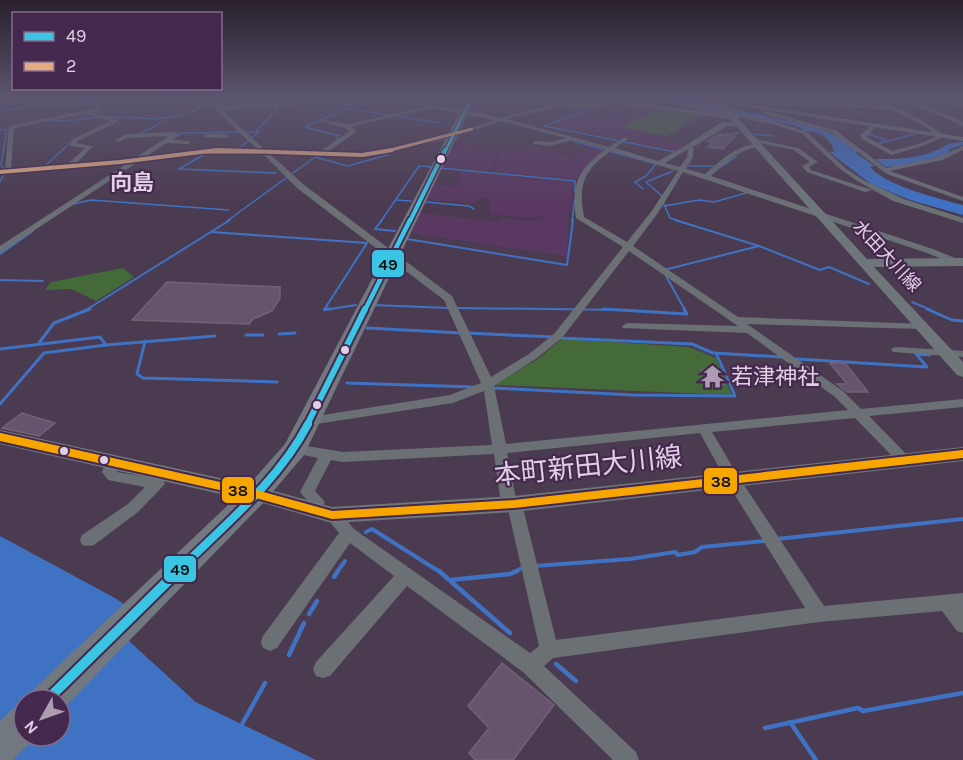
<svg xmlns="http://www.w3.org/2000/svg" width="963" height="760" font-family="Karla,'Noto Sans JP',sans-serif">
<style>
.built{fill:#593961}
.green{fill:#436a38}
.water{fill:#3f72c3;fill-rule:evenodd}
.pier{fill:#4b3b50}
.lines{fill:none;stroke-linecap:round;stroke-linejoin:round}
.stream-far4{stroke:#3f72c3;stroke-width:1.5}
.stream-far3{stroke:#3f72c3;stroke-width:2}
.stream-far2{stroke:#3f72c3;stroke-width:3}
.stream-far1{stroke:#3f72c3;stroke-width:4}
.stream{stroke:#3f72c3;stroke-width:4.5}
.building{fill:#66536d;stroke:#716375;stroke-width:1.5}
.street{fill:#6b7075;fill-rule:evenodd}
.secondary{fill:#6e7679;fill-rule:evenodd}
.primary{fill:#737c80;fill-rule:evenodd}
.highway{fill:#71787f;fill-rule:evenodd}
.secondary-bridge{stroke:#6e7679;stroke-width:8}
.bus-1-far5-casing{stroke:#45284d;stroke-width:5}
.bus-1-far4-casing{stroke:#45284d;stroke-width:7}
.bus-1-far3-casing{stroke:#45284d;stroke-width:8}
.bus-1-far2-casing{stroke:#45284d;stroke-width:10}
.bus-1-far1-casing{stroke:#45284d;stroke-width:12}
.bus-1-casing{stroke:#45284d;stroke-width:14}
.bus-2-far1-casing{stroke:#45284d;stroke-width:5}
.bus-2-casing{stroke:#45284d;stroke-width:7}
.bus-3-casing{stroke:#45284d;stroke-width:12}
.bus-1-far5{stroke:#3ac5e4;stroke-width:3}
.bus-1-far4{stroke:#3ac5e4;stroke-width:4}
.bus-1-far3{stroke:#3ac5e4;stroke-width:4.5}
.bus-1-far2{stroke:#3ac5e4;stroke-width:6}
.bus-1-far1{stroke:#3ac5e4;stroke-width:8}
.bus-1{stroke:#3ac5e4;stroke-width:10}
.bus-2-far1{stroke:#e5ac83;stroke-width:3}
.bus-2{stroke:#e5ac83;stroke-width:4}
.bus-3{stroke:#f7a600;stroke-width:8}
.bus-dot{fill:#e1cfe6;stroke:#45284d;stroke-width:2}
.labels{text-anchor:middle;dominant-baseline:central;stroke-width:4.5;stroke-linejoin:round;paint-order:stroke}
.far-street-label{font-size:18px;fill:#e1cfe6;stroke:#45284d}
.far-quarter-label{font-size:22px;font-weight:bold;fill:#e1cfe6;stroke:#45284d}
.poi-label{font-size:22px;fill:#e1cfe6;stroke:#45284d;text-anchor:start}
.near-street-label{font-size:27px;fill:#e1cfe6;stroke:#45284d}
.line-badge{stroke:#45284d;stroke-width:2}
.pale-badge-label{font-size:16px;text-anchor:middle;font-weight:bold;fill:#111}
</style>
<rect width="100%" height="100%" fill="#4b3b50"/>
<g class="built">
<polygon points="496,97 556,97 483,114 470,111 476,98"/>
<polygon points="613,104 630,104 709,115 662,140 684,146 675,151 546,125 602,106"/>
<polygon points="467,144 497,151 489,171 443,167 450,149"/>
<polygon points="530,144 579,161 569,157 591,147 604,151 590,162 576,180 492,171 500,153"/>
<polygon points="462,171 573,182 572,211 568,211 567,262 565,256 410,233 421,213 500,222 503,218 530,221 547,217 536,215 532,218 490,214 489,198 478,199 474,203 427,200 434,184 456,187"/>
</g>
<g class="green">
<polygon points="659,108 702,115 667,136 620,127"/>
<polygon points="123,268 134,277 96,301 71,289 45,290 51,282"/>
<polygon points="562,339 689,347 716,358 732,395 495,385 539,358"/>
</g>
<g class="water">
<path d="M 646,97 L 679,97 L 816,127 L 838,136 L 858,151 L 856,153 L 875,166 L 870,166 C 880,184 943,200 963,205 L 963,215 L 910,200 L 871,184 L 829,152 L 834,151 C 830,136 817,131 803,131 L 800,131 L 803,129 L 793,125 Z"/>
<path d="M 963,142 L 963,145 L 950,149 L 948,153 C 930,162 906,165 886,167 L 875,159 C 894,159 915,159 932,152 C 947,147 943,143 963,142 Z"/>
<path d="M 0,536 L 115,598 L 148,621 L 127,639 L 196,702 L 316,760 L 0,760 ZM 24,700 L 60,700 L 60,736 L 24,736 Z"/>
</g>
<polygon class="pier" points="148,621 150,623 132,639 198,699 319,760 196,702 127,639"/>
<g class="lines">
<g class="stream-far4">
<polyline points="112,97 122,97"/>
<polyline points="169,97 159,103 207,103"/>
<polyline points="361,97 369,98"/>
<polyline points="729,97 799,101"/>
<polyline points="842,97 859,114"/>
<polyline points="940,97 963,104"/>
<polyline points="211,102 226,97"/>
<polyline points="560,102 552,99 561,97"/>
<polyline points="32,105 97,105 97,110"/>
<polyline points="601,105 544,126 675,152"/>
<polyline points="237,107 278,108 256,131"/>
<polyline points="350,109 440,123"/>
<polyline points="0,111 26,107 58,97"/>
<polyline points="583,111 563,106 567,99 584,97"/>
<path d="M 50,120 C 69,123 86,117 105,117 C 142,116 165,125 201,108"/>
<polyline points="0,130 7,129 1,165 5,172 0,182"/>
<polyline points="540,131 550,134"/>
<polyline points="143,134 141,133 165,121"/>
<polyline points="755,134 774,136"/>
<polyline points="869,134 888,141"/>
<polyline points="726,138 726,134 739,133"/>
<polyline points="170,140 182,133 259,132 237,150"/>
<polyline points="573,141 656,164 646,176 635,182 643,189"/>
<polyline points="335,142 339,136 305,127 354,106 343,104 362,97"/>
<polyline points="876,144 915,134"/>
<polyline points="217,147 179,169 276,173"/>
<polyline points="46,165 73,140"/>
<polyline points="689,166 715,166"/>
<polyline points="720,167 736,157"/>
<polyline points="440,168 575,181 575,192"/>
<polyline points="4,170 85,163"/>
<polyline points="662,196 646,182 673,171"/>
<polyline points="396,200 411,201"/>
<polyline points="426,202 469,206 474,209"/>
<polyline points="663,202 670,218 680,221"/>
<polyline points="73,204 91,200 229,210"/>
<polyline points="664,206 699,200 714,202 746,193 744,191"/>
<polyline points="227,221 315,157 348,166 390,154"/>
<polyline points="381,221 419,166 433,167"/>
<polyline points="572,221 575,199"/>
</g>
<g class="stream-far3">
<polyline points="382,220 375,229 395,231"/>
<polyline points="675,220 759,246 820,270 829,267 869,284"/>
<polyline points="212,232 367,243"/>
<polyline points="407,239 567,265 573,220"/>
<polyline points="0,254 33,231"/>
<polyline points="668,269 759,246"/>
<polyline points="666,276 685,310"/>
<polyline points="0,280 43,281"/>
<polyline points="912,302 931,310"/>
<polyline points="356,305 324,310 367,243"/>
<polyline points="372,305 449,308"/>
<polyline points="456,308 628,310"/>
<polyline points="86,310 230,220"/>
</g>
<g class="stream-far2">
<polyline points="325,309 331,309"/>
<polyline points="603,309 687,314 684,309"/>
<polyline points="927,309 952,320 963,321"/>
<polyline points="367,328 461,333"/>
<polyline points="467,333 554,337"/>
<polyline points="279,334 295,333"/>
<polyline points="246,335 263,335"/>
<polyline points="560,338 692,344 713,353 782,357"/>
<polyline points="145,341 137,374 143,378 277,382"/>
<polyline points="39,343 54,323 90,309"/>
<polyline points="0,349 100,337 106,345 215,336"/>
<polyline points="797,359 927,367 916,354 930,355"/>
<polyline points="347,383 474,387"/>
<polyline points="493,388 634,395 735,396 716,353"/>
<polyline points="0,404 44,353 106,345"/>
</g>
<g class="stream-far1">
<polyline points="366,532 372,529 440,572"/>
<polyline points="777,539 963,519"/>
<polyline points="534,566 630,559 675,552 678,555 695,552 702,547 765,541"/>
<polyline points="337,572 345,561"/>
<polyline points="514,572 524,567"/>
</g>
<g class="stream">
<polyline points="439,571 510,633"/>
<polyline points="334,577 338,571"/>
<polyline points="450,580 510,574 517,571"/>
<polyline points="309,614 317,601"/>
<polyline points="289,655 304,623"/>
<polyline points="556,664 576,681"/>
<polyline points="790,722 816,760"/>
<polyline points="241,726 265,683"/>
<polyline points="765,728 858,708 863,711 963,693"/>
</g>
</g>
<g class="building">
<polygon points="719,134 735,136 723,149 708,147 713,142 708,141"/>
<polygon points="167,282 280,287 280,298 272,311 253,319 249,324 132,320"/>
<polygon points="830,363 845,363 868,392 847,392 837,384 847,384"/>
<polygon points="701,370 716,370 725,384 709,385"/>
<polygon points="22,413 25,414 55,423 39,436 2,428"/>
<polygon points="502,663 554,705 513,760 475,760 469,753 489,728 468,706"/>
</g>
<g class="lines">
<g class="street">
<polygon points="56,97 114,97 112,98"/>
<path d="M 204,97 L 208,97 L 219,106 L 235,106 L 240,102 L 287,103 L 295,97 L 305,97 L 298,98 L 288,107 L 241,106 L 236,110 L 222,110 L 265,150 L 319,152 L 350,131 L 343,127 L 322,122 L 322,120 L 348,124 L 424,107 L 371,98 L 369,97 L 478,112 L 500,118 L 558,103 L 560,106 L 507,119 L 609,147 L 623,138 L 627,138 L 627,140 L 615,148 L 658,161 L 690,143 L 694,143 L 693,157 L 686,169 L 705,174 C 721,161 734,146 756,144 L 758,147 C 738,150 726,163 711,176 L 933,249 L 960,260 L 960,264 L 954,264 L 927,253 L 683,172 L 658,213 L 633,246 L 738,317 L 925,324 L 926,326 L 921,329 L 747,324 L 843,391 L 861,409 L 963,399 L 963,407 L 869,416 L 908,456 L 910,459 L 908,462 L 898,462 L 855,418 L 712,432 L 738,476 L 824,606 L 963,593 L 963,633 L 957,631 L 942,611 L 819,622 L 553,658 L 544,666 L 636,752 L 639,760 L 613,760 L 523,672 L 407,586 L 330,676 L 323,678 L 316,676 L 313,669 L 316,662 L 394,576 L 350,543 L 277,648 L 270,651 L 263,648 L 261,642 L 263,636 L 339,533 L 324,515 L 327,511 C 339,507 346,520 354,529 L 530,653 L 539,646 L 508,509 L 504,508 L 501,504 L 494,454 L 343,462 L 331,460 L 315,491 L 325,502 L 319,513 L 314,515 L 309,513 L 306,509 L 309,503 L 300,492 L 318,458 L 290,452 L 288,449 L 290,446 L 295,444 L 343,452 L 492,445 L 484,391 L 453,403 L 310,425 L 305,424 L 303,421 L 310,417 L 450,395 L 481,383 L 444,300 L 297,188 L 262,153 L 217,152 L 138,162 L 0,253 L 0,246 L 128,163 L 0,174 L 0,170 L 5,170 L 9,126 L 98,108 L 101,110 L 95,114 L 118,120 L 118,122 L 77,141 L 76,143 L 93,146 L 76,164 L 135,158 L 169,136 L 127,138 L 118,142 L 115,140 L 126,134 L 176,132 L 179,134 L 172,139 L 191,142 L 188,144 L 167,143 L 145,157 L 217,148 L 258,150 L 211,105 L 189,112 L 189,110 L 209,102 ZM 432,108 L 495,120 L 445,137 L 362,153 L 327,152 L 356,132 L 356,130 L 350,127 ZM 89,113 L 89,115 L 111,121 L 73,139 L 70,146 L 85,148 L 68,164 L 11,169 L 14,128 ZM 501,121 L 567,138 L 550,142 L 535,141 L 533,144 L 550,146 L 573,140 L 606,149 C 578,169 571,185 576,218 L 623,247 L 554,334 L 529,354 L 491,377 L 452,296 L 303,184 L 270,154 L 362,157 L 448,139 ZM 688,149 L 687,157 L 680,167 L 665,163 ZM 611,151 L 678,171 L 651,212 L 627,242 L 584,217 C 578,184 584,170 611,151 ZM 629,251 L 738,326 L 627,323 L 622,326 L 623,328 L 747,333 L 835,397 L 848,410 L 506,444 L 494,386 L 537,358 L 562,338 ZM 700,433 L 728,484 L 805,608 L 556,640 L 522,504 L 519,500 L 516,499 L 507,453 Z"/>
<polygon points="641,97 648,97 777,122 807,132 844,167 863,180 904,199 963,218 963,223 893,201 859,182 840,169 803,134 776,125"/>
<polygon points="866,97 871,97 920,119 945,136 923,146 891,155 862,139 860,135 872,125 876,125 867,137 892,151 919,144 938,136 916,121 890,109 716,102 718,101 886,107"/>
<polygon points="897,97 902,97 915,102 917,100 963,101 963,105 915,102 963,122 963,126"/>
<polygon points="766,111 835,130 886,168 938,157 963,146 963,150 942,160 890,171 963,197 963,201 887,174 831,132 764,114"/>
<polygon points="205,134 226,134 229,136 226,138 203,137"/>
<polygon points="751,138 798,148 818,162 809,167 811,170 872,190 865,192 807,172 802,166 810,162 794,150 749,141"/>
<polygon points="897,347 963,351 963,357 893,352 891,350 893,348"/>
<polygon points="112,456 117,458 119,461 117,472 158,479 163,480 165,484 138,512 94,545 88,546 82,545 80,540 82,535 128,504 145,487 108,480 102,472 107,458"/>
</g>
<g class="secondary">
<polygon points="686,97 699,97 963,137 963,141"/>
<polygon points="619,100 725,114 732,112 867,259 963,258 963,266 874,267 963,362 963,377 957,375 736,126 727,126 695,146 688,144 722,122 732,122 730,119 619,104 579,108 555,104"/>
<polygon points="963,447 963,461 514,512 332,523 249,499 246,494 249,489 256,486 332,507 514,496"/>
</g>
<polygon class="primary" points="0,430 256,486 264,488 267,494 264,500 256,502 0,444"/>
<g class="highway">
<polygon points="468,97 476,97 304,455 265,501 60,712 60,700 29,700 35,688 247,487 285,444"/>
<polygon points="24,705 24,736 37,736 13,760 0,760 0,721 11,710"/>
</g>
<polyline class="secondary-bridge" points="720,104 729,114"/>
<defs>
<polyline id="bus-1-far5" points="445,152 472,97"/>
<polyline id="bus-1-far4" points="410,221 445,150"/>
<polyline id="bus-1-far3" points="365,310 410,220"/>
<polyline id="bus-1-far2" points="307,425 365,309"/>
<path id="bus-1-far1" d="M 177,572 C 223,526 278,482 308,424"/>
<polyline id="bus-1" points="47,700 178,571"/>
<g id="bus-2-far1">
<polyline points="205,152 261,152"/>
<polyline points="383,152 472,129"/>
</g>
<g id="bus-2">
<polyline points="217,150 362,155 392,150"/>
<polyline points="0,172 120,162 217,150"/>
</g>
<polyline id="bus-3" points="0,437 256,494 332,515 514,504 963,454"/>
</defs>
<use href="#bus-1-far5" class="bus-1-far5-casing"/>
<use href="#bus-1-far4" class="bus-1-far4-casing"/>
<use href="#bus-1-far3" class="bus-1-far3-casing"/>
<use href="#bus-1-far2" class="bus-1-far2-casing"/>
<use href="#bus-1-far1" class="bus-1-far1-casing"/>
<use href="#bus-1" class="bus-1-casing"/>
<use href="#bus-2-far1" class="bus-2-far1-casing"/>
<use href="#bus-2" class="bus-2-casing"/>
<use href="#bus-3" class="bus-3-casing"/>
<use href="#bus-1-far5" class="bus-1-far5"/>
<use href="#bus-1-far4" class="bus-1-far4"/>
<use href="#bus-1-far3" class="bus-1-far3"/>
<use href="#bus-1-far2" class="bus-1-far2"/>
<use href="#bus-1-far1" class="bus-1-far1"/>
<use href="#bus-1" class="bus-1"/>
<use href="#bus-2-far1" class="bus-2-far1"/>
<use href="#bus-2" class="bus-2"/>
<use href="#bus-3" class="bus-3"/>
</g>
<linearGradient id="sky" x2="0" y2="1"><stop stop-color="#29202c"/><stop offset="0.48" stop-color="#5b556f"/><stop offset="1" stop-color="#5b556f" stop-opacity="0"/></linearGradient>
<rect width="963" height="203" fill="url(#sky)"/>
<defs>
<symbol id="temple-bare" viewBox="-9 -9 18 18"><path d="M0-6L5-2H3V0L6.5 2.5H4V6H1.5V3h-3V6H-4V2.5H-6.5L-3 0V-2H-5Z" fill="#ac9bb2" stroke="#45284d" stroke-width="2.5" paint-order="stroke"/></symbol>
</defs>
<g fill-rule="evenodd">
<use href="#temple-bare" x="696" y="360" width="33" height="33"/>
</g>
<g class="bus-dot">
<circle cx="441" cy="159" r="5"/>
<circle cx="345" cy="350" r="5"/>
<circle cx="317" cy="405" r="5"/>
<circle cx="64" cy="451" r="5"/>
<circle cx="104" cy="460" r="5"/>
</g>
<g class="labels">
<g class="far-street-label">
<text transform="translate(887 256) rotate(47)">水田大川線</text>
</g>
<g class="far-quarter-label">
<text x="132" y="183">向島</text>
</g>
<g class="poi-label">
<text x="731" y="377">若津神社</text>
</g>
<g class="near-street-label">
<text transform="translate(588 466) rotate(-6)">本町新田大川線</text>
</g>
</g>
<g class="line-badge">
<rect x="371" y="249" width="34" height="29" rx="6" fill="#3ac5e4"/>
<rect x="703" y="467" width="35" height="28" rx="6" fill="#f7a600"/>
<rect x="221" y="476" width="34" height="28" rx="6" fill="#f7a600"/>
<rect x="163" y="555" width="34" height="28" rx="6" fill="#3ac5e4"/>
</g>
<g class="pale-badge-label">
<text x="388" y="270">49</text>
<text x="721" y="487">38</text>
<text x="238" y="496">38</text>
<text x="180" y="575">49</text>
</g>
<rect x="12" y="12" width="210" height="78" fill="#45284d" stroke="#836b8a" stroke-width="1.5"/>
<rect x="24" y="32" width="30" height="9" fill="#3ac5e4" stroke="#836b8a" stroke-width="1.5"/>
<text x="66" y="42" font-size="18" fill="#e1cfe6">49</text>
<rect x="24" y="62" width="30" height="9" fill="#e5ac83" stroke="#836b8a" stroke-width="1.5"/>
<text x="66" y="72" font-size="18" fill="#e1cfe6">2</text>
<g transform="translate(42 718) rotate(230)"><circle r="28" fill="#45284d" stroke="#836b8a" stroke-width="1.5"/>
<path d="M0-4.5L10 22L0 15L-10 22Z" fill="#ac9bb2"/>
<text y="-9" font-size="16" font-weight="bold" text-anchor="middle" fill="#e1cfe6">N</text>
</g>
</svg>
